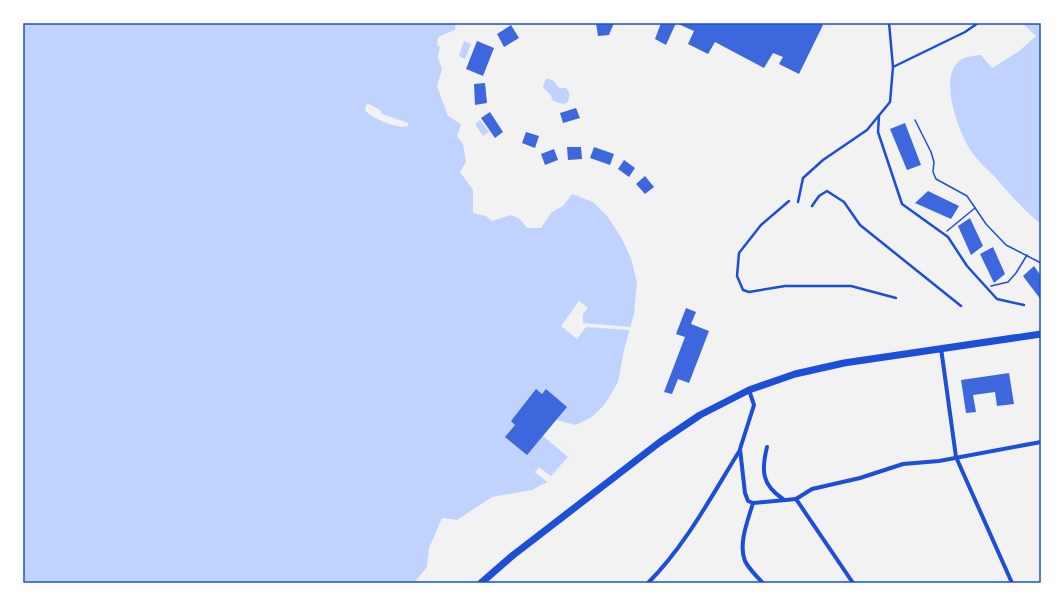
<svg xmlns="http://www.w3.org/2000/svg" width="1064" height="606" font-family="Lato,sans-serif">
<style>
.water{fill:#bfd3fe;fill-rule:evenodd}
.pier{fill:#f2f2f2}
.building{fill:#3d67dc}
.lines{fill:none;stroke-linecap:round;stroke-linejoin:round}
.path{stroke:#1d4ed8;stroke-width:1.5}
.service{stroke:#1d4ed8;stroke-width:2.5}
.minor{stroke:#1d4ed8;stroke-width:4}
.primary{stroke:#1d4ed8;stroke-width:7}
.neatline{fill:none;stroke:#1d4ed8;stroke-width:1.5}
</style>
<rect width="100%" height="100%" fill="#f2f2f2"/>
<g class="water">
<path d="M 23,23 L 456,23 L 455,30 L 438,37 L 437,45 L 440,47 L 438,57 L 442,69 L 437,86 L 448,116 L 461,124 L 457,136 L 463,144 L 466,162 L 460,172 L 473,190 L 473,213 L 486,216 L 492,221 L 511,215 L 520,219 L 527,228 L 541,228 L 552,212 L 563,206 L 572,194 L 593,202 L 607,216 L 621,237 L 631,258 L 637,283 L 634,314 L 624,350 L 618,382 L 605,404 L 592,417 L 576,425 L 556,420 L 546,432 L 574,455 L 547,482 L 532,490 L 492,497 L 457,520 L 442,518 L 429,548 L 427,567 L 414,583 L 23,583 ZM 369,104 L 380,110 L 382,114 L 408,123 L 408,126 C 400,130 370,118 365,110 L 366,105 Z"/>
<path d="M 1022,23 L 1041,23 L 1041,224 C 1023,210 1009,193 994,176 C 986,168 977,160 971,151 C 959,133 939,80 958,62 C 965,56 972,56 981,55 L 992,68 L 1018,52 L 1036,36 Z"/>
<polygon points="464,41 471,44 465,59 459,56"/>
<path d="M 546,78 L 554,81 L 559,88 L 566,88 C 571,93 570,98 567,103 L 563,104 L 553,101 L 551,96 L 543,87 Z"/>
<polygon points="480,120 489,132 483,136 475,124"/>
</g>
<g class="pier">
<polygon points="579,301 588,308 583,314 583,323 630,327 630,330 586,327 577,339 561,326"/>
<polygon points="546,432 574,455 547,482 535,472 539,467 551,476 568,457 543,436"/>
</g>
<g class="building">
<polygon points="596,23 614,23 609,35 598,36"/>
<polygon points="661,23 819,23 823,25 799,74 779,64 783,57 773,53 764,68 715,42 708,54 688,44 694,31 676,23 666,45 655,39"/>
<polygon points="511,25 519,38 504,47 497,34"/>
<polygon points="477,41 494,48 483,76 466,69"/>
<polygon points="485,83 487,103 475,105 474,84"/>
<polygon points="576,108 580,118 563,123 560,113"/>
<polygon points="490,112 503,132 495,138 481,118"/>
<polygon points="905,123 921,165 907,170 890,129"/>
<polygon points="526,132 539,136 535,148 522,143"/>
<polygon points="567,147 581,147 582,159 568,160"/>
<polygon points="594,147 614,154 610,165 590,158"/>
<polygon points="554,149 558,160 545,165 541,154"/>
<polygon points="624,160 635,168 629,177 618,169"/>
<polygon points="645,176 654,187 645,194 636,184"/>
<polygon points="928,191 959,206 951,219 915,203"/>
<polygon points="970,218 983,246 971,255 958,226"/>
<polygon points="993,247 1005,274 994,283 980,254"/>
<polygon points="1034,266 1041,276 1041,300 1023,276"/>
<polygon points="686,308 696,312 691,324 709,331 689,383 678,379 672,394 664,392 685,337 676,334"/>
<polygon points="1009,373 1014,404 997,406 995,392 973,395 976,412 966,413 961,380"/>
<polygon points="536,389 542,394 546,389 567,407 527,455 505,437 515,425 511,421"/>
</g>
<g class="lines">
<g class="path">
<polyline points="915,120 931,152 934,162 933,172 936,179 967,196 986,224 1006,245 1041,263"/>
<polyline points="947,231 975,208"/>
<polyline points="991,286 1008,282 1016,273 1027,255"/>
</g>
<g class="service">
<polyline points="893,67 965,32 978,23"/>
<polyline points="879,116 878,132 902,204 948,237 967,266 997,299 1024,305"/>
<polyline points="789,201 761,225 739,253 737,276 743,290 749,292 785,286 851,286 896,298"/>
<polyline points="798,202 803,178 823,160 867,130 890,102 893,67 889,23"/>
<polyline points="812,206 819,196 827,191 844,202 860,225 961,306"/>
</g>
<g class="minor">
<polyline points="941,348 956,457 1012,583"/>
<polyline points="749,390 754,405 740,449 745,493 748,501 753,503 796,499"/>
<path d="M 767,447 C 761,471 762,485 783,499"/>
<path d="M 753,503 C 748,520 738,544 745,561 C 749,569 757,577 763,583"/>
<path d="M 648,583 C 686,545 712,495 740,450"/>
<polyline points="853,583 796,499 812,489 860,478 903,464 939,461 1041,442"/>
</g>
<polyline class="primary" points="481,583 512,556 660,442 700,415 749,390 795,374 844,363 1041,334"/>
</g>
<rect width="1064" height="606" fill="none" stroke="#ffffff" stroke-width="48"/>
<rect x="24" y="24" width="1016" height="558" class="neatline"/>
</svg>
